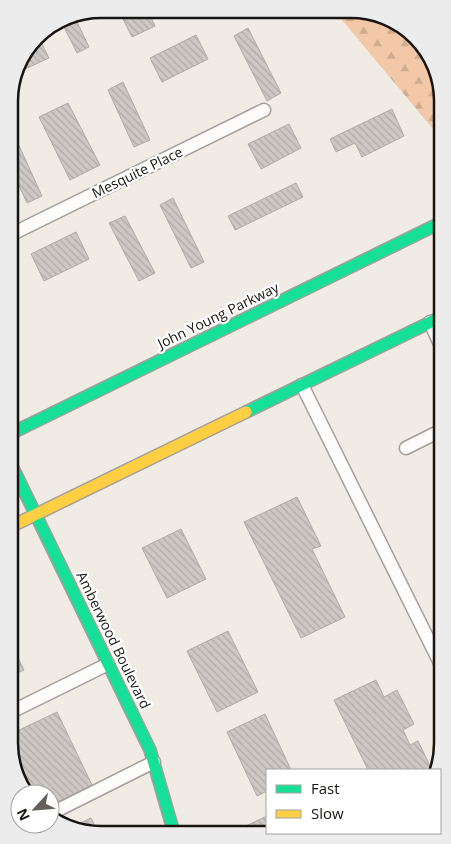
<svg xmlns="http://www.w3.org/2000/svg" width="451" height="844" font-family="'Open Sans',sans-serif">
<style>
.forest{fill:url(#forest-firs)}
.building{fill:url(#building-back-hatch);stroke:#b0aba7}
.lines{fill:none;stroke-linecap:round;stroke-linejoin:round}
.lane-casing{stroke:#a49f9b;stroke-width:15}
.fast-casing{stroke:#a49f9b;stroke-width:14}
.slow-casing{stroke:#a49f9b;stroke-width:14}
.lane{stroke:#fdfcfb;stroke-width:12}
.fast{stroke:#16e098;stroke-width:11}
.slow{stroke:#ffcf43;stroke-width:11}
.labels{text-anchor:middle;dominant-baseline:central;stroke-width:4.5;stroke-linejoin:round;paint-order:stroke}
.street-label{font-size:14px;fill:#181411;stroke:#fff}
.rim{fill:none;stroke:#181411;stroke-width:2.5}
</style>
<defs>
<pattern id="forest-firs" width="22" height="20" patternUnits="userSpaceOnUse" patternTransform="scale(1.25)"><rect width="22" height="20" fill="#f2c8a8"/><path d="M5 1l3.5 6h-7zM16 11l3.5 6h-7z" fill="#cfab90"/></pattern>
<pattern id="building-back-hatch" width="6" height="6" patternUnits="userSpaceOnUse" patternTransform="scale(1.25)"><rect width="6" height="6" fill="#cec8c5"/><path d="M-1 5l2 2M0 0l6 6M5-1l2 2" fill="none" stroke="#b0aba8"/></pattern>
</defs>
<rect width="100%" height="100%" fill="#f1ebe6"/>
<polygon class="forest" points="331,10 368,10 411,31 437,71 438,135 342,20"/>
<g class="building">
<polygon points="118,9 147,9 155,26 132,37"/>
<polygon points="75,18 89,47 77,53 62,23"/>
<polygon points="248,28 281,93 267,101 234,36"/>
<polygon points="196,35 208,59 162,82 150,58"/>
<polygon points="38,36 49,58 23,70 21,67"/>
<polygon points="123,82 150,140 134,147 108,90"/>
<polygon points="68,103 100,165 70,180 39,117"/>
<polygon points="392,109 404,136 362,157 355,143 336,152 330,139"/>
<polygon points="289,124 301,148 261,169 248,144"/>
<polygon points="10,126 42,196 27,203 10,166"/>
<polygon points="296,183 303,197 235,230 228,216"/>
<polygon points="173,198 204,262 191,268 160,205"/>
<polygon points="125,216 155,273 139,281 109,223"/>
<polygon points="76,232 89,259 44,281 31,254"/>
<polygon points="297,497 321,546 312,549 345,617 301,638 244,522"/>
<polygon points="181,529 206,579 167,598 142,548"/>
<polygon points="228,631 258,692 217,712 187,651"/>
<polygon points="13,648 24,670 13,675"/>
<polygon points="376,680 384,697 397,690 414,724 403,730 410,745 418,741 432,770 368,770 334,700"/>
<polygon points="57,712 92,785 50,806 50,794 28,794 14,773 13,733"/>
<polygon points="265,714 291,770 267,770 267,791 257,796 227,732"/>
<polygon points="267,816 267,832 233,832"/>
<polygon points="91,818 99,834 88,834 72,827"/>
</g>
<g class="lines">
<defs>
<g id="lane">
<polyline points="10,235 264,110"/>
<polyline points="430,322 439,342"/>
<polyline points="302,385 441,665"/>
<polyline points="406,448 440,431"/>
<polyline points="13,711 108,664"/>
<polyline points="50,814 154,762"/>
</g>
<g id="fast">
<polyline points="246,412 439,318"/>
<polyline points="12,433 438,224"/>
<polyline points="12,466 150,750 174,833"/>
</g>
<polyline id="slow" points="12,526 246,412"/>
</defs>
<use href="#lane" class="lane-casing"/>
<use href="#fast" class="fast-casing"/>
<use href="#slow" class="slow-casing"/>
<use href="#lane" class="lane"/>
<use href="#fast" class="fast"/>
<use href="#slow" class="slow"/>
</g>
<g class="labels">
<g class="street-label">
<text transform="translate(137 172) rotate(-26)">Mesquite Place</text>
<text transform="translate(218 315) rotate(-26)">John Young Parkway</text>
<text transform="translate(114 640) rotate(64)">Amberwood Boulevard</text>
</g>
</g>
<path d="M0 0H451V844H0ZM101 18H351A83 83 0 0 1 434 101V743A83 83 0 0 1 351 826H101A83 83 0 0 1 18 743V101A83 83 0 0 1 101 18Z" fill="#edecec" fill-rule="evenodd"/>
<path class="rim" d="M101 18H351A83 83 0 0 1 434 101V743A83 83 0 0 1 351 826H101A83 83 0 0 1 18 743V101A83 83 0 0 1 101 18Z"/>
<rect x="266" y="769" width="175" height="65" fill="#ffffff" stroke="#a3a1a0"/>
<rect x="276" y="785" width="25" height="8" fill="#16e098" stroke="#a3a1a0"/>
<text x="311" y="794" font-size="15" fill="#181411">Fast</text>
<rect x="276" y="810" width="25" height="8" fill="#ffcf43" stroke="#a3a1a0"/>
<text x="311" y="819" font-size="15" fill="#181411">Slow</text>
<g transform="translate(35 809) rotate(244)"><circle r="24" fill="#ffffff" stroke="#a3a1a0"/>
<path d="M0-4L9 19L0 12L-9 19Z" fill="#645f5c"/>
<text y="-8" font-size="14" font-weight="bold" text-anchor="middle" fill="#181411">N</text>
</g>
</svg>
